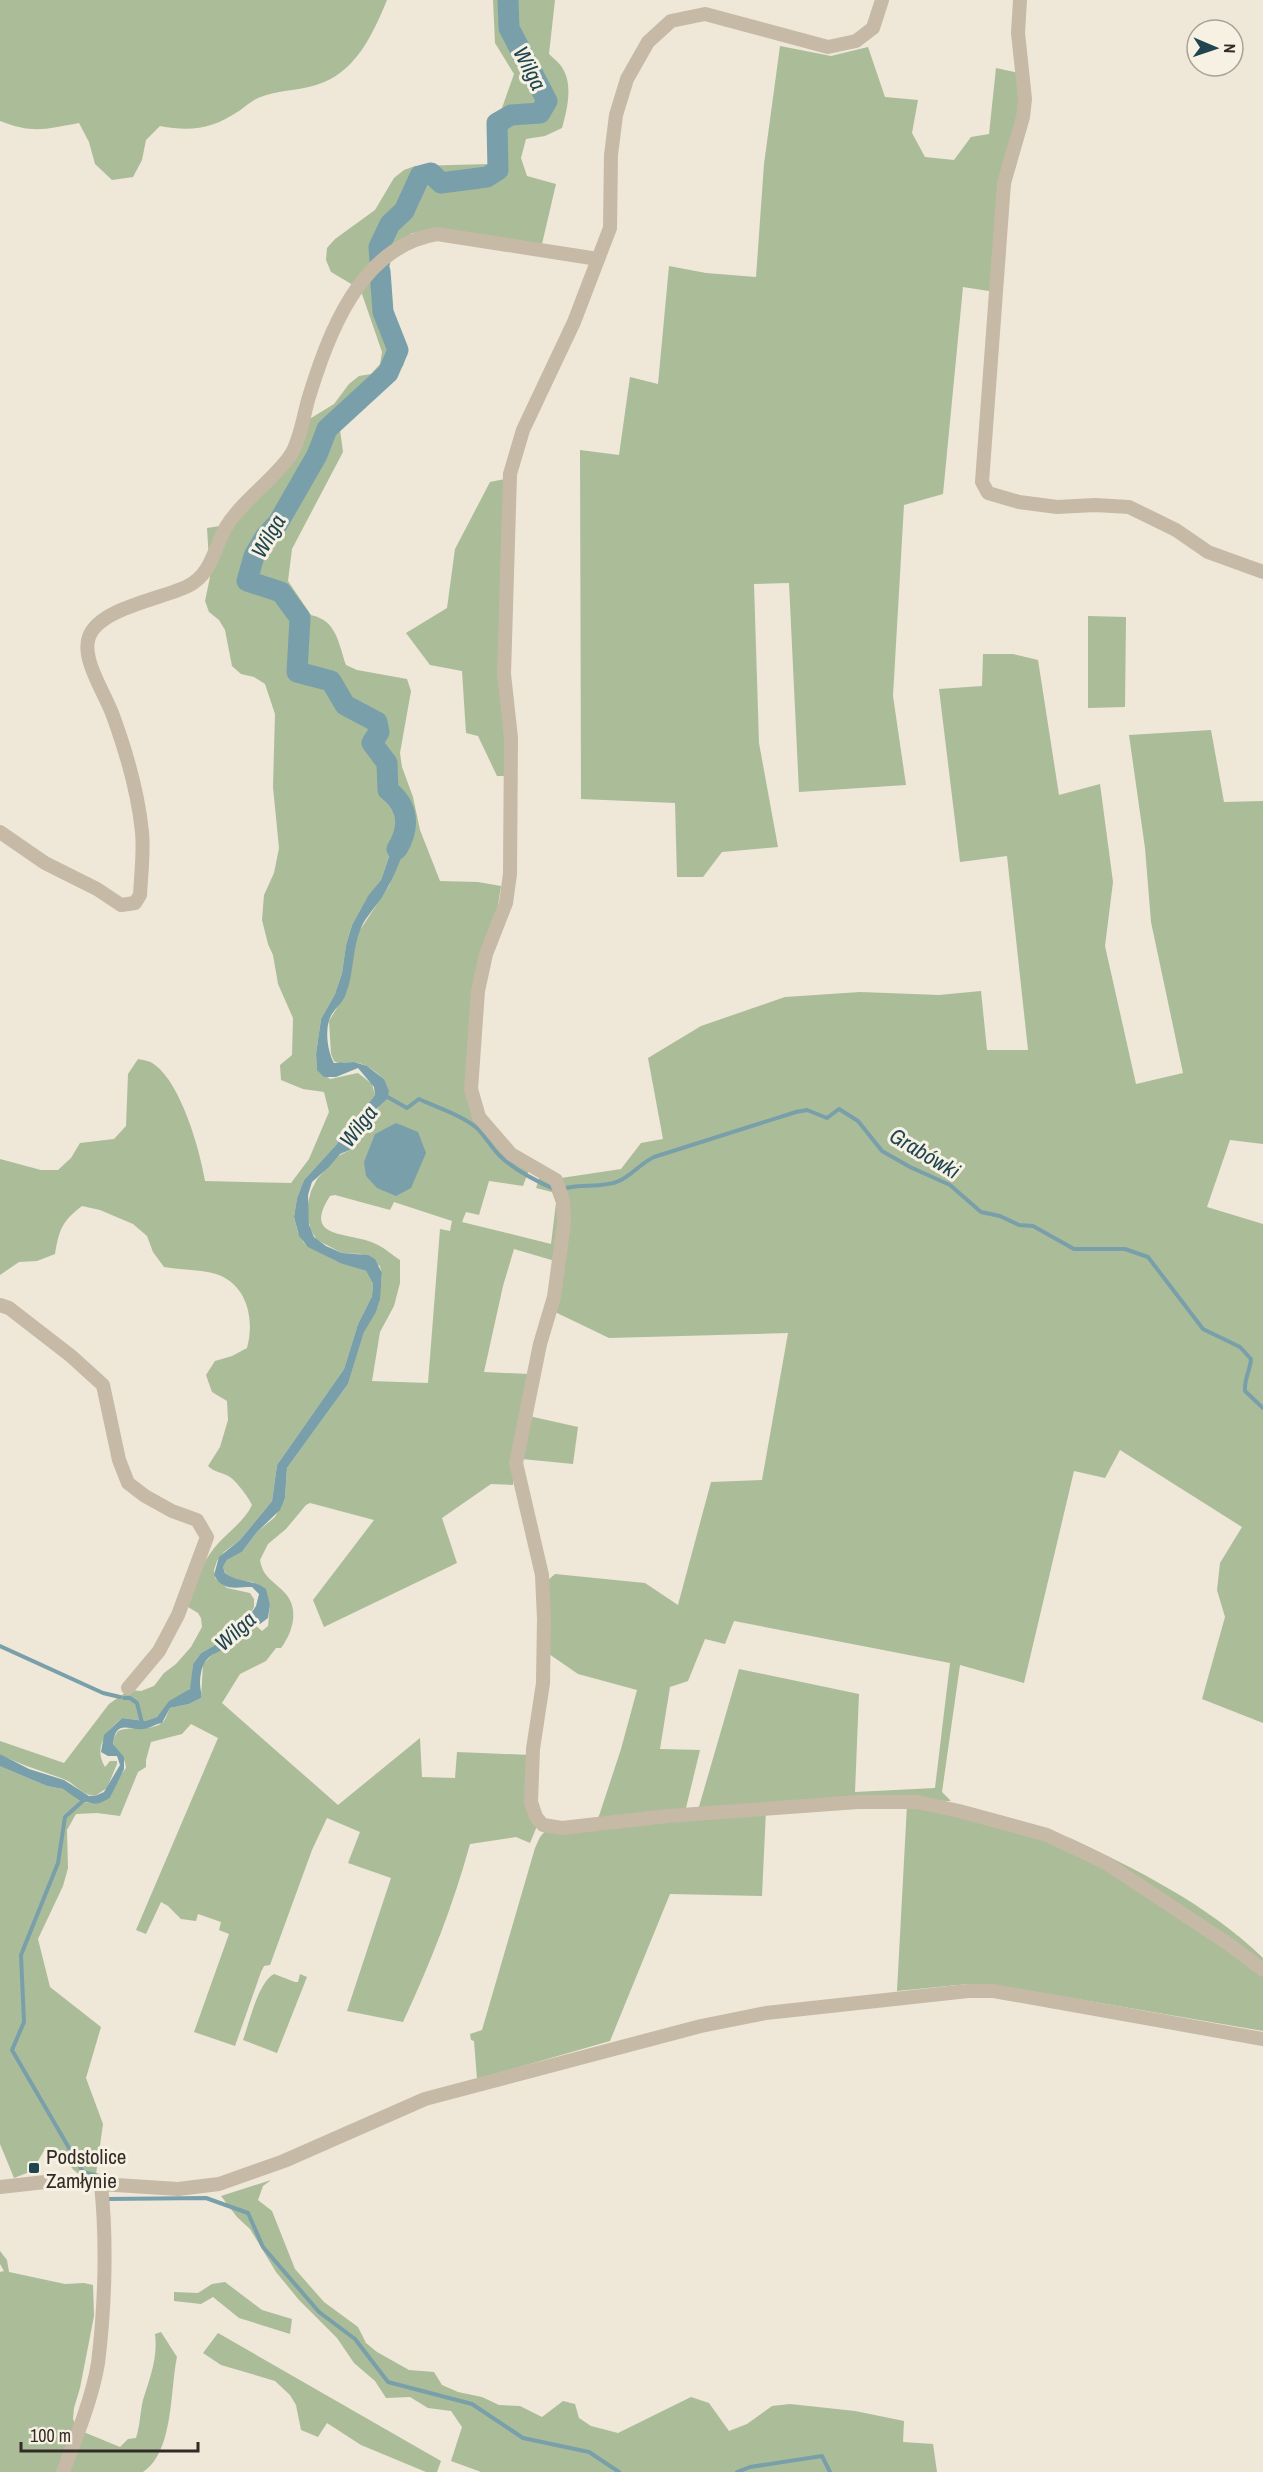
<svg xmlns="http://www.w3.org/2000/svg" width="1263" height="2472" font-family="'Archivo Narrow',sans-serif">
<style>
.green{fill:#abbc99;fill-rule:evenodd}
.water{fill:#79a0aa}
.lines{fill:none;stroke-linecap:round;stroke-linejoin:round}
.stream{stroke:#79a0aa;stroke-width:4}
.river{stroke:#79a0aa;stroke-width:21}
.minor{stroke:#c6b9a5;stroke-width:14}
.poi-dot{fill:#1e4550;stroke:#f7f1e3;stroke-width:2}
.labels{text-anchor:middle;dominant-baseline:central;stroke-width:6;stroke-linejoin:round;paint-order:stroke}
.poi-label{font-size:21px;fill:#322b26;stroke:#f7f1e3;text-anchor:start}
.water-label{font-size:22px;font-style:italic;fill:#1e4550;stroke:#f7f1e3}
</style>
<rect width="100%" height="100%" fill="#efe7d8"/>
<g class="green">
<path d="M 0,0 L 387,0 C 373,34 355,74 316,85 C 297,91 276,90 258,98 C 251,101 245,107 239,111 C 212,129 191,132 160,126 L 146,140 L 142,160 L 133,177 L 112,180 L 95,164 L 89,142 L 79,123 C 46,129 33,134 0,121 Z"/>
<path d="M 493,0 L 555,0 L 549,54 C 553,58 560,63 563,69 C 573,86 567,110 562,128 L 545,136 L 526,139 L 521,158 L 527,176 L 556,184 L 542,244 L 427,232 L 412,233 L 374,262 L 385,273 L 389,310 L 407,353 L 403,366 L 392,378 L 351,412 L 340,430 L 343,452 L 292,549 L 288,581 L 311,615 C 337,621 338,642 346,665 L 357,670 L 407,679 L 411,691 L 400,753 L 402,767 L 413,797 L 420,830 L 440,881 L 478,882 L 501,886 L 497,912 L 484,948 L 469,1104 L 529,1170 L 523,1186 L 489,1181 L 479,1215 L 466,1212 L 462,1222 L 551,1244 L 556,1203 L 552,1192 L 536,1188 L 540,1176 L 555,1185 L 560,1199 L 555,1261 L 514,1249 L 503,1286 L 484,1372 L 529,1374 L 513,1461 L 513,1485 L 491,1484 L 442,1518 L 457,1563 L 324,1627 L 313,1600 L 374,1520 L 310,1503 L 306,1505 L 286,1529 L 268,1544 L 260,1560 C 263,1578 273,1580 284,1592 C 300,1608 293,1632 281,1648 L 276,1648 L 266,1661 L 240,1674 L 222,1703 L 338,1805 L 420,1738 L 422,1777 L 455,1778 L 457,1752 L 530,1755 L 537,1826 L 530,1843 L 516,1837 L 470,1844 C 453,1906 430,1964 403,2022 L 347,2011 L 391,1878 L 348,1863 L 360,1832 L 327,1818 L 312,1850 L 270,1965 L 264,1966 L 261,1972 L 235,2046 L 194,2032 L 229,1934 L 219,1930 L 221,1922 L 198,1914 L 196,1921 L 181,1919 L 168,1906 L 161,1902 L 146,1934 L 136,1930 L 218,1738 L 191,1724 L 182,1734 L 151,1742 L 146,1760 L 146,1767 L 138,1772 L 120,1816 L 97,1813 L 76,1814 L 67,1830 L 68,1868 L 63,1886 L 38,1939 L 50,1987 L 101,2027 L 86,2078 L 103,2124 L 96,2174 L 94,2178 C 88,2177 80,2176 75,2171 C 66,2163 60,2145 45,2149 L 32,2171 L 14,2178 L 0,2144 L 0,1766 L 47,1786 L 63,1789 L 85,1802 L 94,1804 L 110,1798 L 119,1777 L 126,1768 C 125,1749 104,1751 118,1731 C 131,1725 152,1733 164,1721 C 166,1718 168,1712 170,1708 L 189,1704 L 201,1698 L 203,1664 L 217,1650 L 233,1646 L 248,1626 L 255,1625 L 262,1631 L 268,1626 L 270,1605 L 253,1582 C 241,1581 226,1580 223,1567 L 227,1560 L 242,1552 L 257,1532 L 275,1517 L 285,1498 L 287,1468 L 348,1384 L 365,1328 L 378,1306 L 382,1276 L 380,1266 L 361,1254 L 342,1253 L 317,1240 L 310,1229 L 307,1207 L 311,1191 L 317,1179 L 338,1156 L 352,1149 L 381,1103 L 384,1079 C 374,1070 363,1061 349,1062 C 342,1062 341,1065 334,1061 L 331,1054 L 329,1021 L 347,991 L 355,944 L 360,930 L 389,886 L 410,825 L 400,825 L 381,880 L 366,900 L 352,925 L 346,945 L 342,973 L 335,994 L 321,1019 L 316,1054 L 317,1069 L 330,1079 L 358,1073 L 372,1084 L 375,1095 L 336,1145 L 304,1180 L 297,1198 L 294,1217 L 298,1233 L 304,1243 L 336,1261 L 366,1271 L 373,1284 L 372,1296 L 358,1324 L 344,1369 L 277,1465 L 272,1501 L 240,1540 L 224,1552 L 217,1561 L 214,1570 L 215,1578 L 227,1588 L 250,1593 L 254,1599 L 254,1607 L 248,1618 L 236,1623 L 226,1639 L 201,1653 L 193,1664 L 191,1687 L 188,1691 L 169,1702 L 157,1717 L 145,1721 L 122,1718 C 106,1731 93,1747 105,1767 L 110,1761 L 117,1761 L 117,1764 L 107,1788 L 95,1796 C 82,1795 76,1785 66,1780 C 45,1772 24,1766 3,1756 L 0,1754 L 0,1741 L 64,1763 L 109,1704 L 129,1690 L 141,1691 L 154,1686 L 164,1673 L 176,1664 L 191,1647 L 202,1627 L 201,1618 L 198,1613 L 188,1607 C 193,1586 199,1568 212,1551 C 224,1534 243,1524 252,1505 C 248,1497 238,1483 230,1477 C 223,1472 215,1473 208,1466 L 220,1447 L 228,1420 L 227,1401 L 212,1392 L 206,1375 L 215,1361 L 232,1356 L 247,1348 C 255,1319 247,1284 216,1274 C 199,1269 181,1270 164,1267 L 153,1252 L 147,1236 L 133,1224 L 100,1210 L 82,1206 C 62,1221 59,1230 55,1254 L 37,1261 L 19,1262 L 0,1275 L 0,1159 L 41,1170 L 58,1170 L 71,1158 L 80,1143 L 114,1139 L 126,1126 L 128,1074 L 138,1059 C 143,1060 151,1061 155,1065 C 181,1084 200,1150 205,1181 L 291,1183 L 309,1159 L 329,1112 L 324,1092 L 303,1089 L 281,1080 L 280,1065 L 292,1055 L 293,1018 L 278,984 L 273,955 L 268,944 L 262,920 L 264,895 L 274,873 L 279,848 L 273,787 L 275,714 L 265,684 L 254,677 L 241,674 L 232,666 L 225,630 L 219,620 L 209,612 L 205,601 L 210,577 L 207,528 L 220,526 L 263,486 L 303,423 L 334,404 L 349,384 L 359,376 L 371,374 L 380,364 L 382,352 L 362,294 L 353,285 L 331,272 L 326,260 L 327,248 L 335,239 L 375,210 L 394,178 L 404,170 L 415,166 L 490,164 L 496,125 L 514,74 L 495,43 ZM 335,1195 L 390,1210 L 394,1202 L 452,1221 L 450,1231 L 440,1229 L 428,1383 L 372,1381 L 380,1332 L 394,1306 L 400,1283 L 400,1260 C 392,1255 385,1248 376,1244 C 350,1231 301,1241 330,1196 Z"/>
<polygon points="780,46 831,56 868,47 885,97 918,100 912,133 925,157 954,160 971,137 989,134 996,68 1019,73 1023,99 995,292 963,287 943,494 904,505 893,696 906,785 799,792 789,583 754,584 759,743 778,847 722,852 703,877 677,877 675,803 581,799 580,450 619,455 630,377 658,384 669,266 706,273 756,277 764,164"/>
<polygon points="505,479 506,742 507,776 497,776 478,736 466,733 462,671 430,665 406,633 447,608 455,549 490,482"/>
<polygon points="1088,616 1126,617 1125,707 1088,708"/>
<polygon points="983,654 1013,654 1038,660 1059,795 1100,784 1113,882 1105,946 1136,1084 1183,1073 1151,922 1145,848 1129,735 1211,730 1224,802 1263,801 1263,1144 1230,1140 1207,1207 1263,1224 1263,1723 1202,1699 1225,1617 1217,1590 1220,1563 1242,1527 1120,1450 1105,1478 1074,1471 1024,1683 960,1665 942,1792 951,1801 855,1800 698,1810 739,1669 859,1694 855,1792 935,1788 950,1663 734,1621 725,1644 705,1639 688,1681 670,1687 660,1749 700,1750 685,1812 597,1822 621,1749 637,1690 578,1674 549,1654 547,1581 555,1574 645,1583 678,1605 711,1482 762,1480 788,1333 609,1338 555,1312 561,1178 621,1169 641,1143 663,1139 648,1058 701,1026 785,997 860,992 939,995 981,991 987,1050 1028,1050 1007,856 960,862 939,689 982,686"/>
<polygon points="529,1416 578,1427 573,1464 522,1459"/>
<path d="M 907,1805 C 946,1814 991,1820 1028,1833 C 1115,1864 1188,1920 1263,1973 L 1263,2031 L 1008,1987 L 968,1984 L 897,1991 Z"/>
<polygon points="766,1810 762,1896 670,1894 610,2041 477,2079 474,2041 471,2040 470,2034 482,2030 535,1848 540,1837 548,1828"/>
<path d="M 1066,1836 C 1136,1869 1207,1904 1263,1958 L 1263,1962 L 1110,1862 Z"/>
<path d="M 274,1974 L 295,1982 L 298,1982 L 300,1974 L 307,1977 L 277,2053 L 243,2040 C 249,2024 258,1982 274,1974 Z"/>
<polygon points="271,2180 263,2186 258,2200 272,2211 295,2269 324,2302 358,2327 366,2343 377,2352 409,2370 434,2372 442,2385 458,2392 482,2397 499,2405 520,2406 542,2417 563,2401 575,2404 579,2418 591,2426 618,2433 691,2397 709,2403 729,2431 747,2424 772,2406 790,2404 855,2411 904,2421 903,2442 933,2444 937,2472 481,2472 451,2461 462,2427 451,2411 428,2408 410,2397 386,2398 375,2381 354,2363 337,2338 299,2300 276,2272 250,2229 237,2217 221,2196"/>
<path d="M 0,2251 L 7,2260 L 9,2272 L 65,2284 L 84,2283 L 93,2285 L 94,2316 L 80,2388 L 74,2408 L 73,2419 L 77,2428 L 86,2433 L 120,2447 L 128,2439 L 136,2438 C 140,2426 140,2413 143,2400 C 150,2377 158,2358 155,2334 L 161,2332 L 177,2357 C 170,2389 174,2452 143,2472 L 0,2472 L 0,2272 L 4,2271 L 0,2264 Z"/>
<polygon points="225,2282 262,2310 292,2319 290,2334 239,2318 213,2297 201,2304 174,2301 174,2292 198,2293 212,2284"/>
<polygon points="218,2333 441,2461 437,2472 426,2472 361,2445 327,2423 318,2437 301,2430 296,2405 290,2395 275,2381 221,2365 203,2353"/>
</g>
<g class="water">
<path d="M 400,825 L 410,825 C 406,848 396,874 384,894 C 377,906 366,916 361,928 C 352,949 354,971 347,991 C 344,1002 337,1006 332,1014 C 324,1026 327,1051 334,1063 L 354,1062 L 367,1066 L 384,1079 L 389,1091 L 387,1099 L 374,1111 L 352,1149 L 340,1154 L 329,1167 L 312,1182 L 308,1195 L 309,1225 L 314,1237 L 326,1246 L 342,1253 L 368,1255 L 375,1259 L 382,1273 L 380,1299 L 376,1312 L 364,1332 L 348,1384 L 287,1468 L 285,1498 L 280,1510 L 257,1532 L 242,1552 L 227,1560 L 223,1567 L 225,1573 C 237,1583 253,1579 266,1589 L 270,1605 L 268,1618 L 260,1624 L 249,1624 L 244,1628 L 233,1646 C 211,1654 201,1657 200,1683 C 200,1689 202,1693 201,1698 L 189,1704 L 170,1708 L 162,1723 C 155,1724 149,1729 143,1729 C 129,1731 116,1718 113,1744 L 124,1757 L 124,1769 L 110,1798 L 100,1803 L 94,1804 L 79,1800 L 63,1789 L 47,1786 L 2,1767 L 0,1766 L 0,1754 L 29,1769 L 64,1780 L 89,1796 L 95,1796 L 104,1792 L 120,1765 L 117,1756 L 108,1756 L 101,1752 L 104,1735 L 122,1718 L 145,1721 L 157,1717 L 169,1701 L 190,1689 L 193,1664 L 201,1653 L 226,1639 L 233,1626 L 248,1618 L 256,1606 L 259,1594 L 252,1587 C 236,1587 223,1592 214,1575 L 219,1557 L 240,1540 L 272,1501 L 277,1465 L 344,1369 L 358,1324 L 372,1296 L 373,1284 L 366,1271 L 340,1263 L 308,1247 L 299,1236 L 294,1217 L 297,1198 L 304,1180 L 336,1145 L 375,1095 L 374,1087 L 358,1068 L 336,1077 L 324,1077 L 317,1070 L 316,1054 L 321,1019 L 335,994 L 342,973 L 346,945 L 352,925 L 368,896 L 381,880 Z"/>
<polygon points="396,1123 418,1132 426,1153 411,1188 396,1196 377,1188 366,1176 364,1162 375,1134"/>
</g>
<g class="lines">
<g class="stream">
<path d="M 384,1095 L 407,1108 L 419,1099 C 438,1108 462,1115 478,1129 C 485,1136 491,1147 499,1155 C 514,1170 534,1180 554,1189"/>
<path d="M 566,1188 C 583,1184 604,1188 619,1181 C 632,1175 641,1163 654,1157 L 796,1112 L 807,1110 L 827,1118 L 839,1109 L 858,1121 L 882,1151 L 910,1167 L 950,1185 L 981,1212 L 1000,1216 L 1019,1225 L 1033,1226 L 1074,1249 L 1125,1249 L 1148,1257 L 1203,1329 L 1240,1347 L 1251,1359 C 1250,1371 1244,1379 1245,1391 L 1263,1408"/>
<polyline points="0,1646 103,1693 120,1697"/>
<polyline points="124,1698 130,1698 137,1703 142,1723"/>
<polyline points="85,1799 65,1817 58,1863 21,1955 24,2022 12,2050 83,2172 99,2176"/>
<polyline points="107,2199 206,2198 248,2213 263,2247 319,2312 355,2339 388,2382 472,2404 523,2438 589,2452 619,2472"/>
<polyline points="737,2472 750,2467 822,2456 830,2472"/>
</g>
<g class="river">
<polyline points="380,261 379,247 390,224 404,211 420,176 431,173 441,183 487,177 498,170 497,123 511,115 540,113 547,101 509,28 508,0"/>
<path d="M 380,271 L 383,312 L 398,350 L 388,373 L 327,429 L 317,455 L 278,523 L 265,537 L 254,556 L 247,581 L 281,592 L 300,618 L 297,672 L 331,681 L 345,705 L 377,722 L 379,732 L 372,743 L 387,763 L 388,790 C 409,806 410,828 397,849"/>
</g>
<g class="minor">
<polyline points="882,0 873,28 856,41 828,47 705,14 671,21 648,42 627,79 616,115 611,155 610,228 574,322 523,430 510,474 504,674 511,738 510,874 506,903 486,954 478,991 471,1089 479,1117 511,1154 556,1180 563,1200 564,1223 554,1297 540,1344 516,1463 542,1575 544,1619 543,1683 533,1749 531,1802 536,1817 543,1825 562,1828 668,1816 858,1802 917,1802 959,1811 1047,1835 1106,1863 1230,1945 1263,1970"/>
<polyline points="1020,0 1018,33 1025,99 1023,117 1004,183 982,482 988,493 1019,502 1057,507 1095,505 1129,507 1176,530 1208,552 1263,572"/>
<path d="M 0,832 L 45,863 L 97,889 L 121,905 L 135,903 L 140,895 C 141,875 144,852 142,832 C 138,791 126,751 112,713 C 104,692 81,658 89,637 C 99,608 162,599 188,586 C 212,574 214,548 226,527 C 241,502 273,480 290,456 C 299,444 304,415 308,400 C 328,335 359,247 437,234 L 598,259"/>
<polyline points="0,1305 9,1308 71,1356 103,1385 119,1460 128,1483 145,1496 172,1511 197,1520 207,1537 178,1615 159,1651 128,1688"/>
<polyline points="0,2187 54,2181 178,2189 219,2184 284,2161 425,2099 701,2026 766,2013 968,1991 994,1991 1263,2039"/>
<path d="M 63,2472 C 75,2441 93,2396 98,2363 C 105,2307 107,2240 101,2185"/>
</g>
</g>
<rect class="poi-dot" x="28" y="2162" width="12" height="12" rx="3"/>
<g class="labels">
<g class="poi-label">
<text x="46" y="2156">Podstolice<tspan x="46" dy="24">Zamłynie</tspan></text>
</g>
<g class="water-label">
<text transform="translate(530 68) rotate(63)">Wilga</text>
<text transform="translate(268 536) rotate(-60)">Wilga</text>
<text transform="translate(358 1126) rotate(-52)">Wilga</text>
<text transform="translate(925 1153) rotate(31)">Grabówki</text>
<text transform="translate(235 1631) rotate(-42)">Wilga</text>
</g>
</g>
<g transform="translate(1215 48) rotate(92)"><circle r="28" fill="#f7f1e3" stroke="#a8a297" stroke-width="1.5"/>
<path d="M0-4.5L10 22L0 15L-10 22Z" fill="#1e4550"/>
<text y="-9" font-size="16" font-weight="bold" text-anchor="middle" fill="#322b26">N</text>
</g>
<path d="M21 2442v9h177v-9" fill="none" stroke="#322b26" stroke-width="3"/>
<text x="30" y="2442" font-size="18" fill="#322b26" stroke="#f7f1e3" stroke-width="4.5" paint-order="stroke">100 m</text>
</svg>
